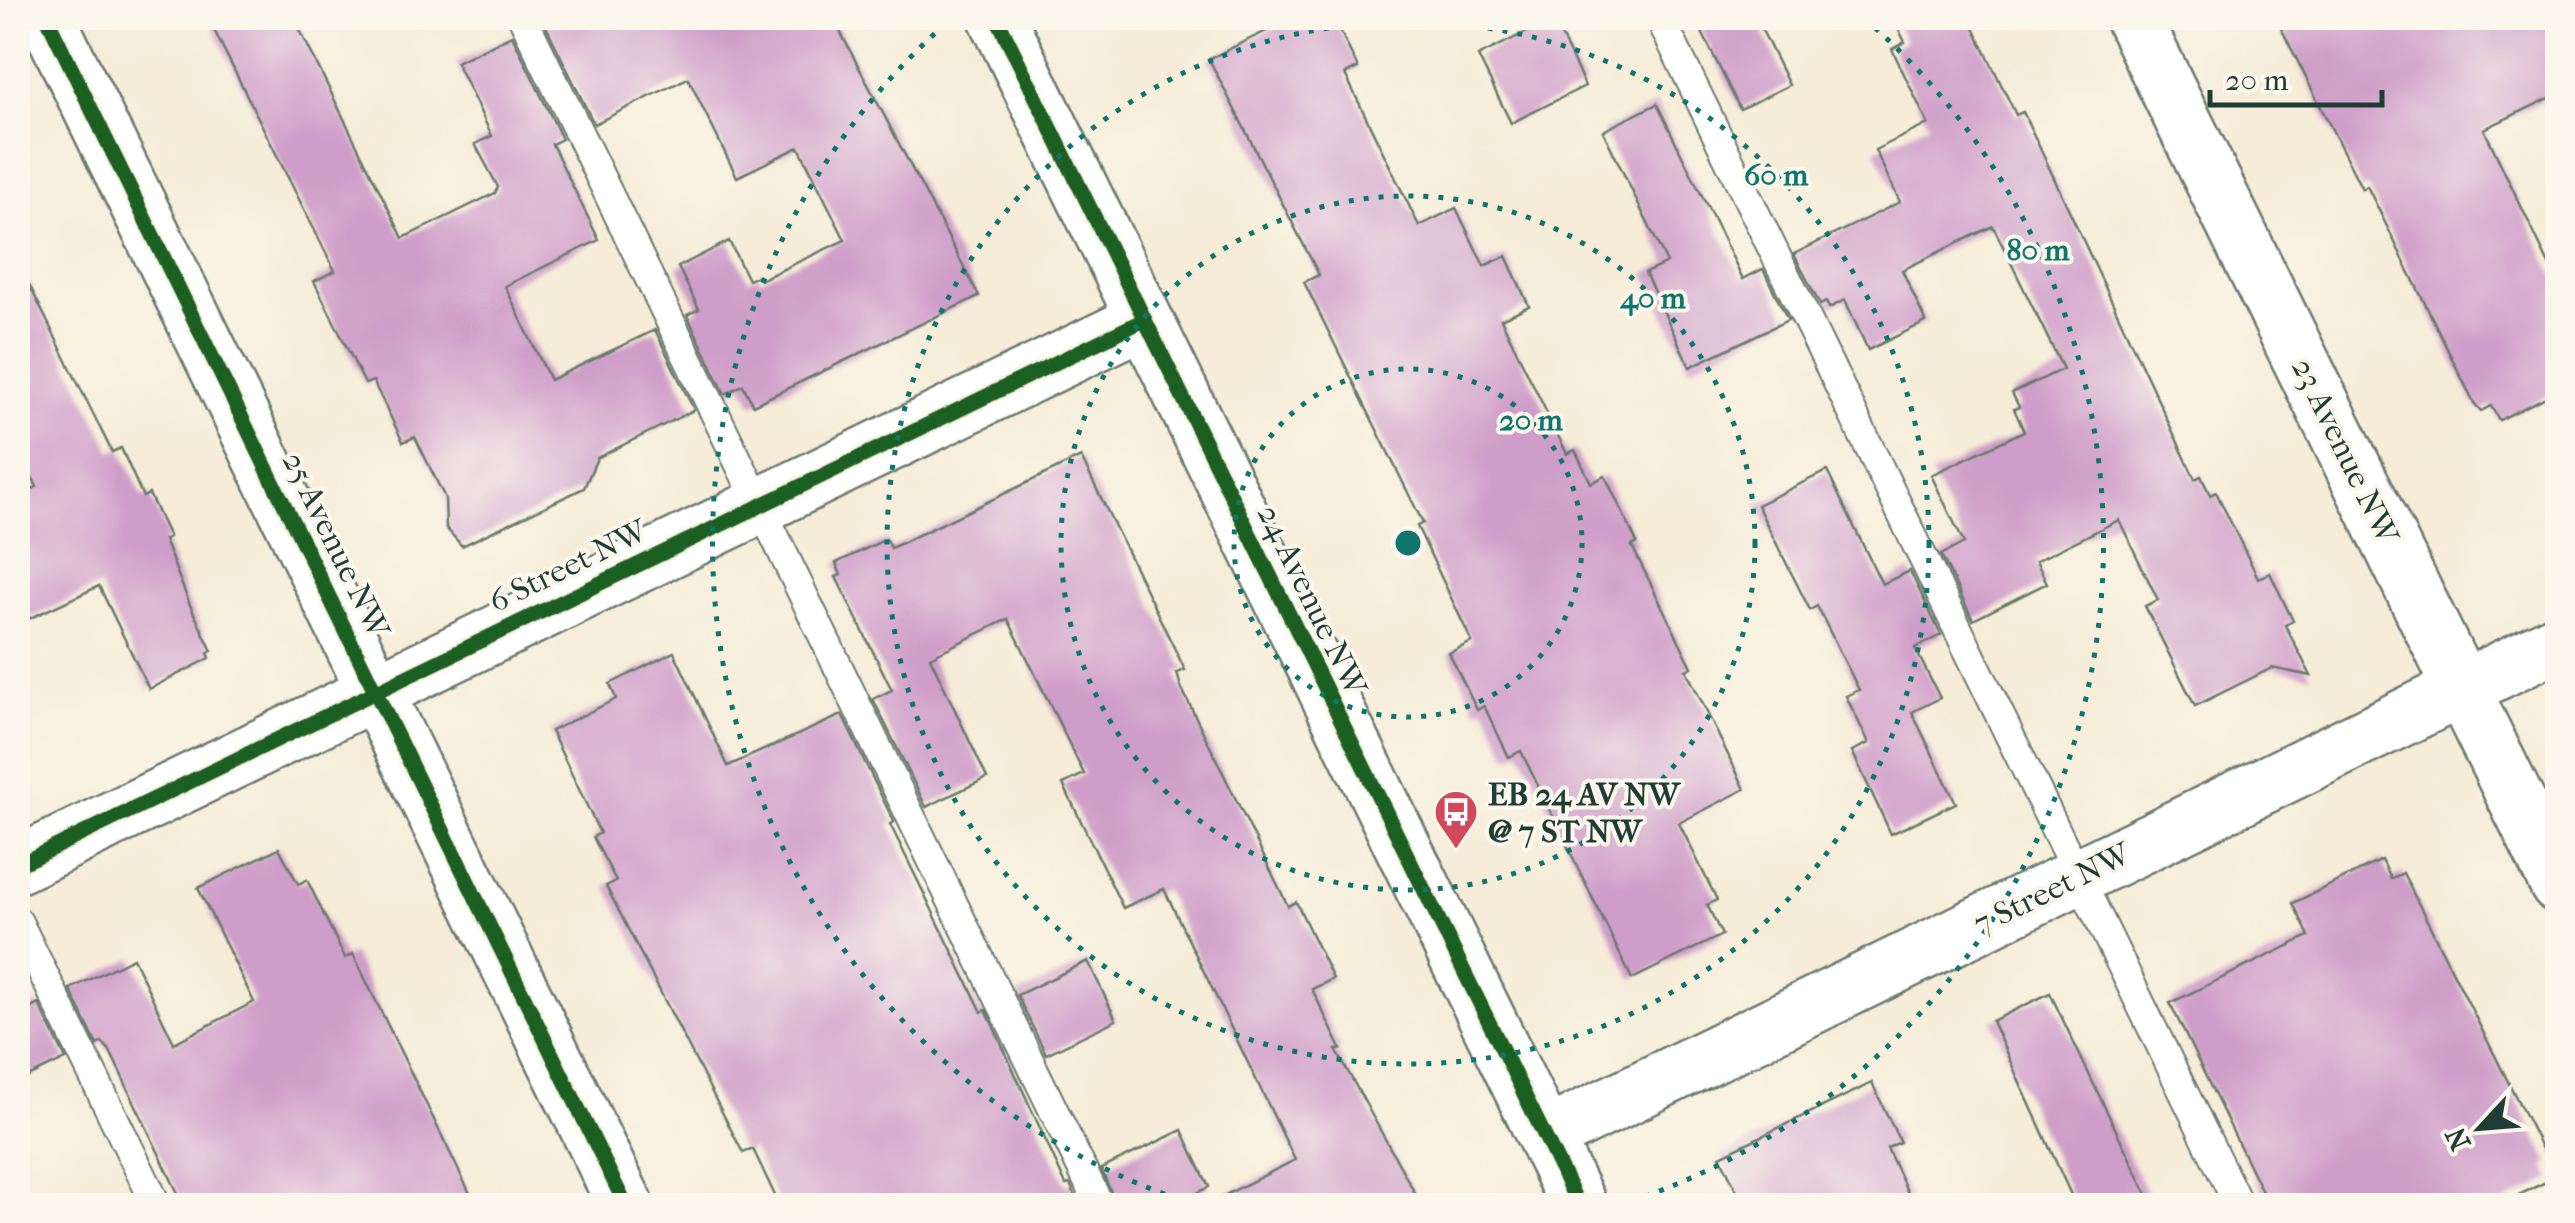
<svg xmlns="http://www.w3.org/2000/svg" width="2575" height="1223" font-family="'IM FELL French Canon',serif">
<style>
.building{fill:#cf9dc9}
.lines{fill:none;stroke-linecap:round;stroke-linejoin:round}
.lane-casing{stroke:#6a7a6d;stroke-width:32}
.street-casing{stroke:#6a7a6d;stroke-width:60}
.lane{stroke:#fff;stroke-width:28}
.street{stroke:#fff;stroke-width:55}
.cycleway-casing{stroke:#fbf7ec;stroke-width:21}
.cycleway{stroke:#1b5e20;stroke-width:15}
.ring{fill:none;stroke:#0f766e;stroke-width:5;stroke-dasharray:5 10}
.labels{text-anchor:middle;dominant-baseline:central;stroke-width:8;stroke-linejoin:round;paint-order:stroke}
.street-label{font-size:32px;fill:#1f3d34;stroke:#fbf7ec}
.poi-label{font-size:32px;font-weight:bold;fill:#1f3d34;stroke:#fbf7ec;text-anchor:start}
.centre{fill:#0f766e;stroke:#fbf7ec;stroke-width:5}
.ring-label{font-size:30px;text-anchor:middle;font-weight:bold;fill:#0f766e;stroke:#fbf7ec;stroke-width:8;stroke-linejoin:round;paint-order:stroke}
</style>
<rect width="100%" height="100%" fill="#fbf7ec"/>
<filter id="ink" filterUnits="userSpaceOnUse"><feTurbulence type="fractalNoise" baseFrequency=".01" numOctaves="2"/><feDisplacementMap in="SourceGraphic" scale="20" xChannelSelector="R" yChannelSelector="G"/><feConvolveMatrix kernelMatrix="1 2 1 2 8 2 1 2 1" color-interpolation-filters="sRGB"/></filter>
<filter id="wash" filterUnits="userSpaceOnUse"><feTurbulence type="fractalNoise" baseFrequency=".0048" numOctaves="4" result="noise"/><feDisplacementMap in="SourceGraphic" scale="40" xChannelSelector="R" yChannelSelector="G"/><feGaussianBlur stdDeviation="2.25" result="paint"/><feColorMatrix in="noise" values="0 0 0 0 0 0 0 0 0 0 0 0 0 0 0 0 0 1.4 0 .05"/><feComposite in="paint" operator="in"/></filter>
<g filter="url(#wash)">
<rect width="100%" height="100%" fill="#f6ecd7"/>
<g id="blocks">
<g class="building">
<polygon points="208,18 294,18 403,238 495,193 498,187 475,144 492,136 456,62 512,35 562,139 552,144 599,240 505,286 550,380 655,330 694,410 597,458 584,488 462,546 446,528 445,498 415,437 403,442 373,381 365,384 314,281 335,271"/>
<polygon points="548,18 833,18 979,296 753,405 743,385 725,394 687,315 699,309 678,267 729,241 748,280 758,276 760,280 845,240 799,147 737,177 688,78 594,124 543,20"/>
<polygon points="1293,18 1334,18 1358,68 1345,74 1419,226 1456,208 1484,266 1506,256 1529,306 1501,319 1567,454 1575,450 1591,483 1605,476 1637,543 1632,546 1692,667 1686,670 1745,789 1679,823 1717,900 1707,905 1722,935 1632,979 1521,751 1509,757 1484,706 1477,710 1449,653 1472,642 1417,526 1423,523 1304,282 1319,275 1209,59"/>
<polygon points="1695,18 1756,18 1789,85 1740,109"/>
<polygon points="1893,18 1969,18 2016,115 2023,112 2195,479 2201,476 2210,495 2216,492 2258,578 2270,573 2293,621 2285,625 2311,676 2272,668 2195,706 2145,606 2158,600 2119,520 2036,561 2047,583 1973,620 1941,555 1964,543 1931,475 2024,431 2014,409 2019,407 2012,393 2063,369 1993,226 1902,270 1926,322 1868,350 1845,300 1829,308 1826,302 1820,305 1794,254 1900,202 1875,150 1928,124 1892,49 1905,42"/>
<polygon points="2276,18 2558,18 2558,94 2484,129 2558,283 2558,391 2499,420 2491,406 2481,411 2474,403 2367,186 2362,189"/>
<polygon points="1553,19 1585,86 1511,123 1478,56"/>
<polygon points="1657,104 1743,279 1763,269 1788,320 1690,367 1645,273 1667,263 1603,131"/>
<polygon points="18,262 112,452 121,448 143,497 149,494 169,537 164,540 190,605 212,651 208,653 210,658 149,689 99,586 18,624 18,496 37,487 18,446"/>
<polygon points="1081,457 1185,670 1177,673 1181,687 1288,906 1296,902 1333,979 1312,989 1341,1049 1336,1050 1422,1206 1203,1206 1295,1160 1164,889 1123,908 1063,784 1084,774 1008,619 930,657 987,778 926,807 873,699 892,690 836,577 841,575 836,563 886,539 891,548"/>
<polygon points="1827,471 1882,584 1910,571 1941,635 1915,648 1940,698 1912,712 1956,803 1891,834 1852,751 1869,743 1846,696 1859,690 1817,606 1810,610 1757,505"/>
<polygon points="674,652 728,766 842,715 894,822 890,824 982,1012 986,1010 1066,1185 1070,1184 1080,1206 780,1206 753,1149 743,1153 606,886 616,881 593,837 600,833 551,731 616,699 610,684"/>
<polygon points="279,848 298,884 307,880 345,958 353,954 476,1206 184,1206 110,1051 102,1042 97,1045 70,989 133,958 174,1043 254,1002 198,888"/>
<polygon points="2382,860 2391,879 2403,873 2549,1163 2545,1166 2552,1179 2496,1206 2269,1206 2170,1003 2309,936 2293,903"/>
<polygon points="1088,961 1116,1020 1046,1054 1017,995"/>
<polygon points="2050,993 2109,1116 2153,1206 2076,1206 1992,1021"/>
<polygon points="39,1004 66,1059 18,1082 18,1014"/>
<polygon points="1872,1083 1900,1142 1887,1148 1914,1206 1744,1206 1720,1156"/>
<polygon points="1182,1130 1209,1187 1170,1206 1117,1206 1101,1169"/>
</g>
</g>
</g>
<g filter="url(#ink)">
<use href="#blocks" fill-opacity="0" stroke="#6a7a6d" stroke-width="2.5"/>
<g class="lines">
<defs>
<g id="lane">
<polyline points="523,18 1100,1206"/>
<polyline points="1660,18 2239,1206"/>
<polyline points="18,922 157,1206"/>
</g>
<g id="street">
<polyline points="47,18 626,1206"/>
<polyline points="997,18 1579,1206"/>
<polyline points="2133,18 2558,885"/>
<polyline points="18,865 1144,320"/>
<polyline points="1546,1136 2558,642"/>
</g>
</defs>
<use href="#lane" class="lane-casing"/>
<use href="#street" class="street-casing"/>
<use href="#lane" class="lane"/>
<use href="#street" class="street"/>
<defs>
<g id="cycleway">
<polyline points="47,18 626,1206"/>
<polyline points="997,18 1579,1206"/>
<polyline points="18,865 1144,320"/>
</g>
</defs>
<use href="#cycleway" class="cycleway-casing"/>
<use href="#cycleway" class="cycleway"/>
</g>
</g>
<g class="ring">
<circle cx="1408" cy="543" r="174"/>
<circle cx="1408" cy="543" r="347"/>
<circle cx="1408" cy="543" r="521"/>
<path d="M1193 1204A695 695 0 0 1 952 18M1864 18A695 695 0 0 1 1623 1204"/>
</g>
<defs>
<symbol id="bus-pin" viewBox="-11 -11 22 30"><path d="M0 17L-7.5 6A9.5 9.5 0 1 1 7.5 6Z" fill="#d1495b" stroke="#fbf7ec"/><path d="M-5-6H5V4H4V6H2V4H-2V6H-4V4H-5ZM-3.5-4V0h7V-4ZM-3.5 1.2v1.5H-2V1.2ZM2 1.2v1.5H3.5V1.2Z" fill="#fff"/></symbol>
</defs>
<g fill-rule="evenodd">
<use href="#bus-pin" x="1431" y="787" width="50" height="68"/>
</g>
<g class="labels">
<g class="street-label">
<text transform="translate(2345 451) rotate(64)">23 Avenue NW</text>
<text transform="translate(336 545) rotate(64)">25 Avenue NW</text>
<text transform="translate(568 566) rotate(-26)">6 Street NW</text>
<text transform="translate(1312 600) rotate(64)">24 Avenue NW</text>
<text transform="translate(2052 889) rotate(-26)">7 Street NW</text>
</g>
<g class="poi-label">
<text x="1488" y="794">EB 24 AV NW<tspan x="1488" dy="37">@ 7 ST NW</tspan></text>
</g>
</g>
<circle cx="1408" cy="543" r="15" class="centre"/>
<g class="ring-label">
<text x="1776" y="185">60 m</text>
<text x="2038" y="260">80 m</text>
<text x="1653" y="308">40 m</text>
<text x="1531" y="430">20 m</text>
</g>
<rect width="2575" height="1223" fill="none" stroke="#fbf7ec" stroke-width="60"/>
<g transform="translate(2480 1128) rotate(244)" stroke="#fbf7ec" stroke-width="8" paint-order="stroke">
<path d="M0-8L18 38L0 25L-18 38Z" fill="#1f3d34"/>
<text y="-15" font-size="28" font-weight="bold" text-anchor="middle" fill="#1f3d34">N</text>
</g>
<path d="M2210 90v15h172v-15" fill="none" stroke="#1f3d34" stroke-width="5"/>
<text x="2225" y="90" font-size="30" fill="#1f3d34" stroke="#fbf7ec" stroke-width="8" paint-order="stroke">20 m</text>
</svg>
